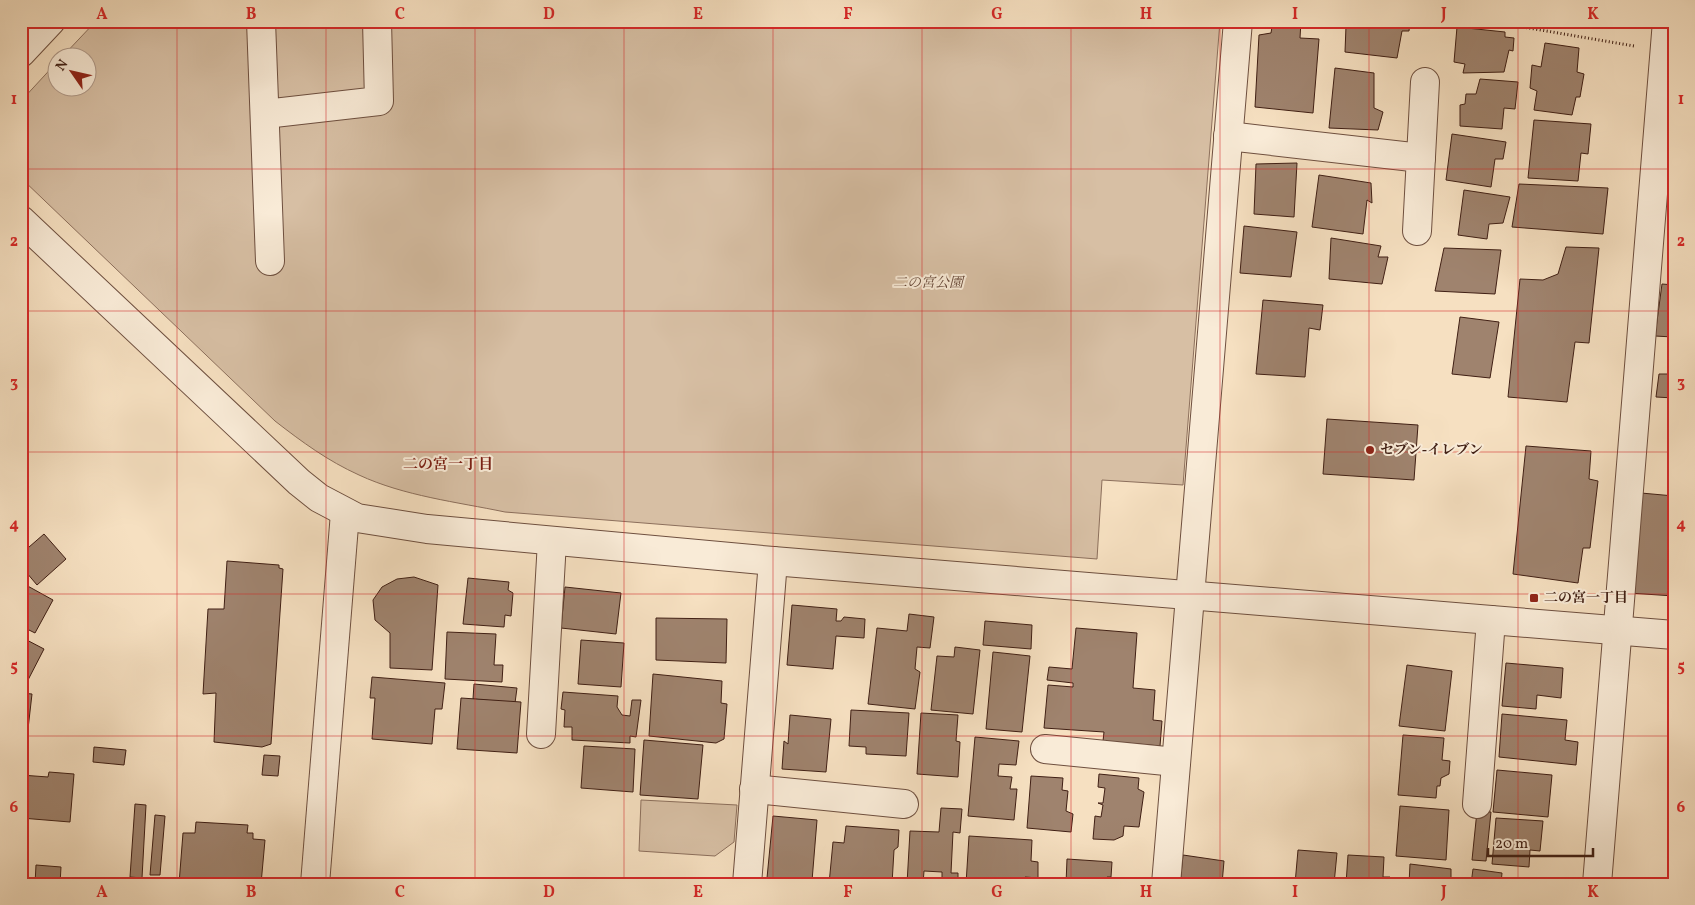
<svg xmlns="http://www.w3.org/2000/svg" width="1695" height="905" font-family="Vollkorn,'Noto Serif JP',serif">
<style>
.green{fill:#d7bfa4;stroke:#8c6f5c}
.building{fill:#9f836e;stroke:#401f14}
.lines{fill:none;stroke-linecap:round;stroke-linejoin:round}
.minor-casing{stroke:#6e4f3f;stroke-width:30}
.path{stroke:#401f14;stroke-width:3;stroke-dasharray:1 2.5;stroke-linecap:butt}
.minor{stroke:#f9ebd7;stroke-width:28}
.grid{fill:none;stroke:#d62828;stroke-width:1;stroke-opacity:0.55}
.poi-dot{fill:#8f2418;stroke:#f9ebd7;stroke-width:2}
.labels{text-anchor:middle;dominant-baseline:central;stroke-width:4;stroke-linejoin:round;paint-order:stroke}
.park-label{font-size:14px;font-style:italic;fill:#664738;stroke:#f9ebd7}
.poi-label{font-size:14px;font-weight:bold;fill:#401f14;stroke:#f9ebd7;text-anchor:start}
.neighbourhood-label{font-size:15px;font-weight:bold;fill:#7a1f14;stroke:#f9ebd7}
.neatline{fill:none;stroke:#d62828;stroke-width:2}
.grid-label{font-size:16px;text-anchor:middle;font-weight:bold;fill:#d62828}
</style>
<rect width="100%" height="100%" fill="#f6e0c1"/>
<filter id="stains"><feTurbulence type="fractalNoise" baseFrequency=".004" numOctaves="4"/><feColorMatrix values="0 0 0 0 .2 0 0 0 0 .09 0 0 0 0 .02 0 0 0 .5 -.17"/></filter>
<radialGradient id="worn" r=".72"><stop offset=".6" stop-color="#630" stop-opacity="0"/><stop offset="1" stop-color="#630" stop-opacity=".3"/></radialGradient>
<g class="green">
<path d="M 96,21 L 1220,21 L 1183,485 L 1102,480 L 1097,559 L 505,512 C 457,502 404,496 359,475 C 328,461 302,442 275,421 L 21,178 L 21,101 L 57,62 L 58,88 L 88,88 L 88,58 L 62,57 Z"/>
<polygon points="641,800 737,805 734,842 715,856 639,851"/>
</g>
<g class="building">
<polygon points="1273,21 1301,21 1300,38 1319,39 1313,113 1255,107 1259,35 1271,33"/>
<polygon points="1357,21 1410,21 1409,31 1402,31 1397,58 1345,52 1346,26 1356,27"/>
<polygon points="1457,27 1505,32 1505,37 1514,38 1513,51 1509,50 1504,72 1463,73 1465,64 1454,62"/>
<polygon points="1545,43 1579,48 1577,72 1584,74 1580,97 1576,97 1572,115 1534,110 1537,91 1530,88 1532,65 1541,67"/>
<polygon points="1335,68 1374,73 1374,108 1383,112 1378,130 1329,128"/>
<polygon points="1480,79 1518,82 1515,109 1504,108 1502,129 1460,126 1460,105 1465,104 1466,94 1476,94"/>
<polygon points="1534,120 1591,124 1588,154 1581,153 1578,181 1528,178"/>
<polygon points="1452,134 1506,142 1503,159 1495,159 1491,187 1446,180"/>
<polygon points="1297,163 1294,217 1254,214 1256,164"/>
<polygon points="1319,175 1371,183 1372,203 1367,200 1363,234 1312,227"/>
<polygon points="1519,184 1608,188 1603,234 1512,227"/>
<polygon points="1464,190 1510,197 1503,223 1489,224 1487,239 1458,235"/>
<polygon points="1244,226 1297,232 1291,277 1240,273"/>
<polygon points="1331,238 1381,246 1378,257 1388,257 1382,284 1329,279"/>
<polygon points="1566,247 1599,248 1589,343 1575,342 1567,402 1508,397 1520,279 1543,280 1558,274"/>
<polygon points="1444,248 1501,250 1495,294 1435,291"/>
<polygon points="1662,284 1674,285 1674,348 1673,337 1655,336"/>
<polygon points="1263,300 1323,305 1320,330 1309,328 1305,377 1256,374"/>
<polygon points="1460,317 1499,322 1490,378 1452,374"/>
<polygon points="1659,374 1674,374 1674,398 1656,397"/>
<polygon points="1327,419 1418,425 1414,480 1323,474"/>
<polygon points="1671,435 1674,435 1674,484 1668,484"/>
<polygon points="1526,446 1591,451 1589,479 1598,481 1590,548 1583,548 1578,583 1513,574"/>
<polygon points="1641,493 1674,496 1674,596 1629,593"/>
<polygon points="44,534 66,559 37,585 21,566 21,554"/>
<polygon points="227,561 279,565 279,568 283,569 271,744 262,747 214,742 216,693 203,694 208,609 224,609"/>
<polygon points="414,577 438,585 432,670 390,668 390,633 375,620 373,600 382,587 397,579"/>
<polygon points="468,578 509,582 508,590 513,593 511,616 505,615 504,627 463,624"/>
<polygon points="24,584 53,600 35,633 21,626 21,589"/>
<polygon points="565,587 621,593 616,634 561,628"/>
<polygon points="792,605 837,609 836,621 841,621 844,617 865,619 864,638 836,636 833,669 787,665"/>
<polygon points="909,614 934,617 930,648 917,647 915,669 920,672 915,709 868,704 877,628 907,631"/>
<polygon points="656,618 727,619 726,663 656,660"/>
<polygon points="985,621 1032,625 1031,649 983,645"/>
<polygon points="1076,628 1137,633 1133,688 1155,690 1153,720 1162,721 1160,746 1103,741 1104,732 1044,728 1048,685 1073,687 1073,683 1047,680 1049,667 1072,669"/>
<polygon points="447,632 496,634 494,665 503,665 502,682 445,679"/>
<polygon points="21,637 44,649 28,680 21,677"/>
<polygon points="581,640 624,643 621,687 578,684"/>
<polygon points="955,647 980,650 973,714 931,710 937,656 954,657"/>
<polygon points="993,652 1030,656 1022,732 986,729"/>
<polygon points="1506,663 1563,668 1561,698 1537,695 1536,709 1502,706"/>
<polygon points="1407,665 1452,671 1445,731 1399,726"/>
<polygon points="653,674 722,681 721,703 727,704 724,739 716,743 649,736"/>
<polygon points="372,677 445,683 442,709 435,709 432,744 372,739 375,698 370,698"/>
<polygon points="474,684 517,688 515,703 473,699"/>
<polygon points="563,692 618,696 617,707 622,715 630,716 632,700 641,700 636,737 630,736 630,743 572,740 572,727 564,727 565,710 561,709"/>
<polygon points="21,693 32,694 28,729 21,728"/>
<polygon points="461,698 521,702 517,753 457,749"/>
<polygon points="851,710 909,713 906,756 866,754 866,747 849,746"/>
<polygon points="921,713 958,715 956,741 960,742 958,777 917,774"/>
<polygon points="1502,714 1567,720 1565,740 1578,742 1576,765 1499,757"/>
<polygon points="790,715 831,719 826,772 782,769 784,741 788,744"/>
<polygon points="1403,735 1444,738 1442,760 1450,761 1449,774 1441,778 1440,786 1437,786 1436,798 1398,795"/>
<polygon points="975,737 1019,741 1016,765 999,764 998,776 1012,777 1010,789 1017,789 1014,820 968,816"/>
<polygon points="644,740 703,745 698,799 640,795"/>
<polygon points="584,746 635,749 633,792 581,788"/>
<polygon points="94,747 126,750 124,765 93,762"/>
<polygon points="264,755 280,756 278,776 262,775"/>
<polygon points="1497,770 1552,775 1548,817 1493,812"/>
<polygon points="49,772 74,774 70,822 21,818 21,775 48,777"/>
<polygon points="1099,774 1139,778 1138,789 1144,792 1139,827 1124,826 1123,836 1114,840 1093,839 1095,816 1101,817 1103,805 1098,803 1103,803 1105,788 1098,787"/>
<polygon points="1031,776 1063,778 1062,790 1068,791 1066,811 1073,814 1071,832 1027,828"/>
<polygon points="135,804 146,805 142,878 130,877"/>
<polygon points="1400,806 1449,810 1446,860 1396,856"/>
<polygon points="941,808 962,809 960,833 953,832 951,873 958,873 958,884 942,884 942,872 924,871 923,884 907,884 910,831 939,832"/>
<polygon points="1477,811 1491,812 1486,861 1472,860"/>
<polygon points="155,815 165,816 160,875 150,875"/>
<polygon points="773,816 817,820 812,881 767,878"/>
<polygon points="1496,818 1543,821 1540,851 1530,850 1529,867 1492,864"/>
<polygon points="196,822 248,825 247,833 253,833 253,839 265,840 261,884 179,884 183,833 195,833"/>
<polygon points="846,826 899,830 898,847 894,850 892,884 829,884 833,842 844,843"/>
<polygon points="969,836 1032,840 1031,861 1038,862 1038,878 1025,877 1025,884 966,884"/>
<polygon points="1298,850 1337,853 1334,884 1295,884"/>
<polygon points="1183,855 1224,861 1222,884 1180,884"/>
<polygon points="1348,855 1384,857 1383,877 1390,877 1390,884 1346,884"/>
<polygon points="1067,859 1112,862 1111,877 1107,877 1107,884 1066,884"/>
<polygon points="1410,864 1451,869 1451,884 1409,884"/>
<polygon points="36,865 61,867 60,884 35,884"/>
<polygon points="1473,869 1502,873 1501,884 1471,884"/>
<polygon points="351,880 387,884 350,884"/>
</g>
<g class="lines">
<defs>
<g id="minor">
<polyline points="261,21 270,261"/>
<polyline points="21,53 51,21"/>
<polyline points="265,114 379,101 377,21"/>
<polyline points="1228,136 1421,158"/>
<polyline points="21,220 299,482 319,498 357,518 427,529 773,561 1674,635"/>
<polyline points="1417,231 1425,82"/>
<polyline points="541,734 552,541"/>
<polyline points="1045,749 1176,762"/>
<polyline points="754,789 904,804"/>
<polyline points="1477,804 1491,620"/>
<polyline points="315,884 345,513"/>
<polyline points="747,884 773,561"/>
<polyline points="1166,884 1238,21"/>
<polyline points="1597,884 1667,21"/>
</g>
</defs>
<use href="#minor" class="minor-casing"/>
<polyline class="path" points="1488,21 1634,46"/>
<use href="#minor" class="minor"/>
</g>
<path class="grid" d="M 177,21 L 177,884M 326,21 L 326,884M 475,21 L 475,884M 624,21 L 624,884M 773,21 L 773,884M 922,21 L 922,884M 1071,21 L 1071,884M 1220,21 L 1220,884M 1369,21 L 1369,884M 1518,21 L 1518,884M 21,169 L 1674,169M 21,311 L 1674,311M 21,452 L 1674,452M 21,594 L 1674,594M 21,736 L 1674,736"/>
<g class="poi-dot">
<circle cx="1370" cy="450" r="5"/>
<rect x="1529" y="593" width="10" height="10" rx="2.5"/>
</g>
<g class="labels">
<g class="park-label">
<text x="928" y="283">二の宮公園</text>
</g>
<g class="poi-label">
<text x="1380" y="450">セブン-イレブン</text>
<text x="1544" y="598">二の宮一丁目</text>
</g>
<g class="neighbourhood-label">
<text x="448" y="465">二の宮一丁目</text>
</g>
</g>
<rect width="1695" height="905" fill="none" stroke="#f6e0c1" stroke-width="55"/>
<g transform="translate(72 72) rotate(304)"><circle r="24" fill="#f9ebd7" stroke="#af9989"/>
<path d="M0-4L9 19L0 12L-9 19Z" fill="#8f2418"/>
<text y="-8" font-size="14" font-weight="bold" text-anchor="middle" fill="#401f14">N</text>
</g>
<path d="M1488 848v8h105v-8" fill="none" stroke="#401f14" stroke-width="2.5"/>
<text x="1495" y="848" font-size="15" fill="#401f14" stroke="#f9ebd7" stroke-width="4" paint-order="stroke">20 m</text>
<rect x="28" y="28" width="1640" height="850" class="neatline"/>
<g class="grid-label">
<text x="102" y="19">A</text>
<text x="251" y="19">B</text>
<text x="400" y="19">C</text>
<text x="549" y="19">D</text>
<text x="698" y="19">E</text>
<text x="848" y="19">F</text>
<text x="997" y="19">G</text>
<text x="1146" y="19">H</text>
<text x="1295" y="19">I</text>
<text x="1444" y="19">J</text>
<text x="1593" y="19">K</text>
<text x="14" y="104">1</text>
<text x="1681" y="104">1</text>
<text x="14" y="246">2</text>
<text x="1681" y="246">2</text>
<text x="14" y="387">3</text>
<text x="1681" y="387">3</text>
<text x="14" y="529">4</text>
<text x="1681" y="529">4</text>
<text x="14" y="671">5</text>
<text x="1681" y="671">5</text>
<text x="14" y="812">6</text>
<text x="1681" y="812">6</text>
<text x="102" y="897">A</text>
<text x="251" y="897">B</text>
<text x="400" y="897">C</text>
<text x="549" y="897">D</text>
<text x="698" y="897">E</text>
<text x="848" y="897">F</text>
<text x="997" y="897">G</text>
<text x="1146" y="897">H</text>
<text x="1295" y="897">I</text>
<text x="1444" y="897">J</text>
<text x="1593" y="897">K</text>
</g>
<rect width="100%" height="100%" filter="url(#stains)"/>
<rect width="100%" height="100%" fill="url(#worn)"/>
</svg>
